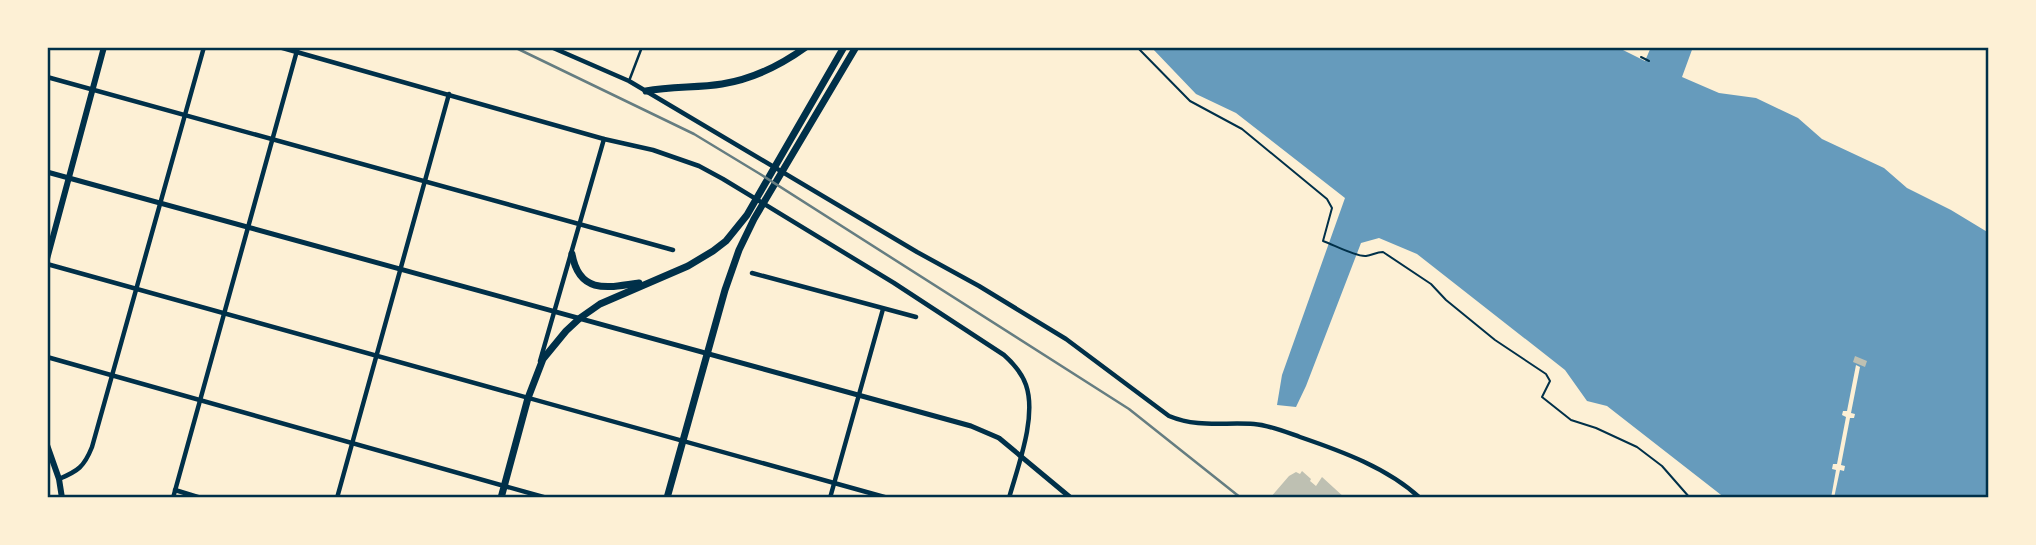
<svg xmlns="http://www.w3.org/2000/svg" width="2036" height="545" font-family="Georgia,serif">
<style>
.water{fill:#669bbc}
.pier{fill:#fdf0d5}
.building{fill:#bec0b2}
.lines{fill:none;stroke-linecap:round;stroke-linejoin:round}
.path{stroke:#003049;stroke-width:2}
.service{stroke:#003049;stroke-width:2.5}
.minor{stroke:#003049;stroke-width:4.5}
.tertiary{stroke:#003049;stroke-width:5}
.secondary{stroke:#003049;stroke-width:6}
.trunk{stroke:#003049;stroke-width:7}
.rail{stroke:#657d81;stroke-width:2.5}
.neatline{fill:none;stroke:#003049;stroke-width:2.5}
</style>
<rect width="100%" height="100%" fill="#fdf0d5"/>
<polygon class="water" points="1151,47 1617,47 1645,61 1651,47 1693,47 1682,77 1719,93 1756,98 1798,118 1822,139 1884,168 1907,188 1951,210 1989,233 1989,498 1725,498 1607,406 1587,401 1565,370 1417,254 1379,238 1361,243 1306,386 1296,407 1277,405 1282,375 1345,198 1236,113 1196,94"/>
<polygon class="pier" points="1856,365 1860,367 1851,413 1855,414 1854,418 1850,418 1841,465 1845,466 1844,471 1840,470 1834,498 1831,498 1836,470 1832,469 1833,464 1837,464 1846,417 1842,415 1843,411 1847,411"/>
<g class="building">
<polygon points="1855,356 1867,361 1865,367 1853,362"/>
<polygon points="1302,471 1311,479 1310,481 1316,486 1322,477 1345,498 1270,498 1289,476 1296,472 1300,474"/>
</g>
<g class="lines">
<g class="path">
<path d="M 1137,47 L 1190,101 L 1242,129 L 1327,199 L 1332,208 L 1323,241 C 1334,245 1356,257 1366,256 C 1373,255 1376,252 1383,252 L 1431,284 L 1446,300 L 1495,340 L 1546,374 L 1550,381 L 1542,397 L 1571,420 L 1596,428 L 1637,447 L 1662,466 L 1690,498"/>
<polyline points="1641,57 1649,61"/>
</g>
<polyline class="service" points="629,81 642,47"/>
<g class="minor">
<path d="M 279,47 L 604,139 L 653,150 L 699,166 L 723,179 L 894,283 L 1004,355 C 1014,364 1022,373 1026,385 C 1037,417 1018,466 1009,498"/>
<path d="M 551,47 L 629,81 L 917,252 L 979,286 L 1066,339 L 1169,416 C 1198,428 1223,422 1254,424 C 1269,425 1286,432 1300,437 C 1341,451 1388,468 1420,498"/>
<polyline points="47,77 673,250"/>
<polyline points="47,264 888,498"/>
<polyline points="752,273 916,317"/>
<polyline points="47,357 547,498"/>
<polyline points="540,361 604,139"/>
<path d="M 59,479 C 78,471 84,467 92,447 L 204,47"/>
<polyline points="175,490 201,498"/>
<polyline points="173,498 298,47"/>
<polyline points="337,498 449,94"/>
<polyline points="830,498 883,309"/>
</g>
<polyline class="tertiary" points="47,172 971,426 999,438 1071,498"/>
<g class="secondary">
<polyline points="47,259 104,47"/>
<polyline points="47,445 59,479 62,498"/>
</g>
<g class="trunk">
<path d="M 646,91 C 671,86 697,88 722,84 C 753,79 781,65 806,47"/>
<path d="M 572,254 C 579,294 607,288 639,283"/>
<polyline points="501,498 528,398 543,359 566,331 580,318 600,304 688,266 713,251 726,241 747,215 844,47"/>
<polyline points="667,498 725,290 739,250 754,219 856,47"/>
</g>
<polyline class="rail" points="514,47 694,134 760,174 1129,409 1241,498"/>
</g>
<rect width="2036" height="545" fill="none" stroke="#fdf0d5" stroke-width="98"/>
<rect x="49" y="49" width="1938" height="447" class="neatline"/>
</svg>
